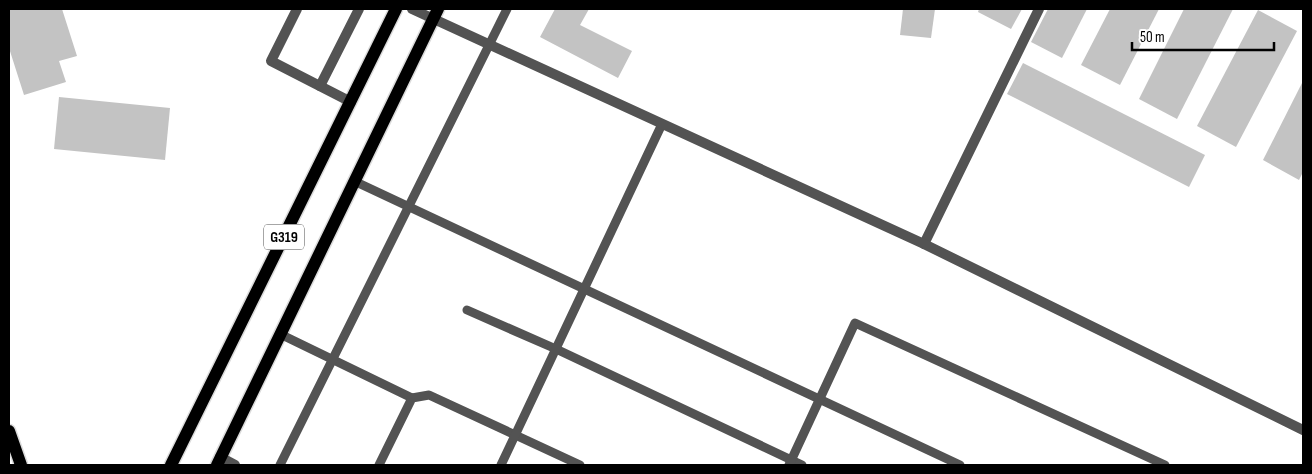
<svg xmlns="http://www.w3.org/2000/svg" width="1312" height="474" font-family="'Sofia Sans Condensed',sans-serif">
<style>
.building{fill:#c3c3c3}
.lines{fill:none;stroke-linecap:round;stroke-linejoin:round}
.primary-casing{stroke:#dbdbdb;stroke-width:15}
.service{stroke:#535353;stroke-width:9}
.minor{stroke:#535353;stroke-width:10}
.tertiary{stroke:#535353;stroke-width:10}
.primary{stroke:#000;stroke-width:12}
.labels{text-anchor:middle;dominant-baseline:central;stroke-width:4.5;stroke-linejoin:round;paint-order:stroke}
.shield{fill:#fff;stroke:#4c4c4c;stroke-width:1}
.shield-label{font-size:15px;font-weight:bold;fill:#000}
</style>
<rect width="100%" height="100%" fill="#fff"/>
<g class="building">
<polygon points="9,9 62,9 77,56 59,61 66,82 24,95 9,48"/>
<polygon points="555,9 589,9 580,25 632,51 618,78 540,37"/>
<polygon points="903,9 935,9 931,38 900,35"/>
<polygon points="979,9 1022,9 1011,29 978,12"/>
<polygon points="1048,9 1087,9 1062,58 1031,42"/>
<polygon points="1110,9 1159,9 1120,85 1081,65"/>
<polygon points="1184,9 1233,9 1177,119 1139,99"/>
<polygon points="1258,10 1297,31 1236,147 1197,126"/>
<polygon points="1023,63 1205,155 1189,187 1007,94"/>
<polygon points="1303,81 1303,172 1299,180 1263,160"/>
<polygon points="59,97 170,108 165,160 54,149"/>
</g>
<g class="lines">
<defs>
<g id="primary">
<polyline points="9,431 21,465"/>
<polyline points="171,465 396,9"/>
<polyline points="217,465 438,9"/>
</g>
</defs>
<use href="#primary" class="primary-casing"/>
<g class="service">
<polyline points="354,181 960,465"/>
<polyline points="467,310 556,349 802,465"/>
<polyline points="280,334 412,398"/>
<polyline points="280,465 507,9"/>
<polyline points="379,465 412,398 429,395 580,465"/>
<polyline points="501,465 662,124"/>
<polyline points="789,465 855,323 1165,465"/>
</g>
<g class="minor">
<polyline points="297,9 271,61 351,102"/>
<polyline points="320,86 359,9"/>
<polyline points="924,244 1039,9"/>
</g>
<g class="tertiary">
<polyline points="412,9 924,244 1303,430"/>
<polyline points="220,457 235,465"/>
</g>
<use href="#primary" class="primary"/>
</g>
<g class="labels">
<rect class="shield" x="264" y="224.5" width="40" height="25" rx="4"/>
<g class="shield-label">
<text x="284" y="237">G319</text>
</g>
</g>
<rect width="1312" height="474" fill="none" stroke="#000000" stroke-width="20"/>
<path d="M1132 42v8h142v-8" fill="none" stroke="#000000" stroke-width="2.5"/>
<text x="1140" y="42" font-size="15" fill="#000000" stroke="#ffffff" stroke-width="4" paint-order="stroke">50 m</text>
</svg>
